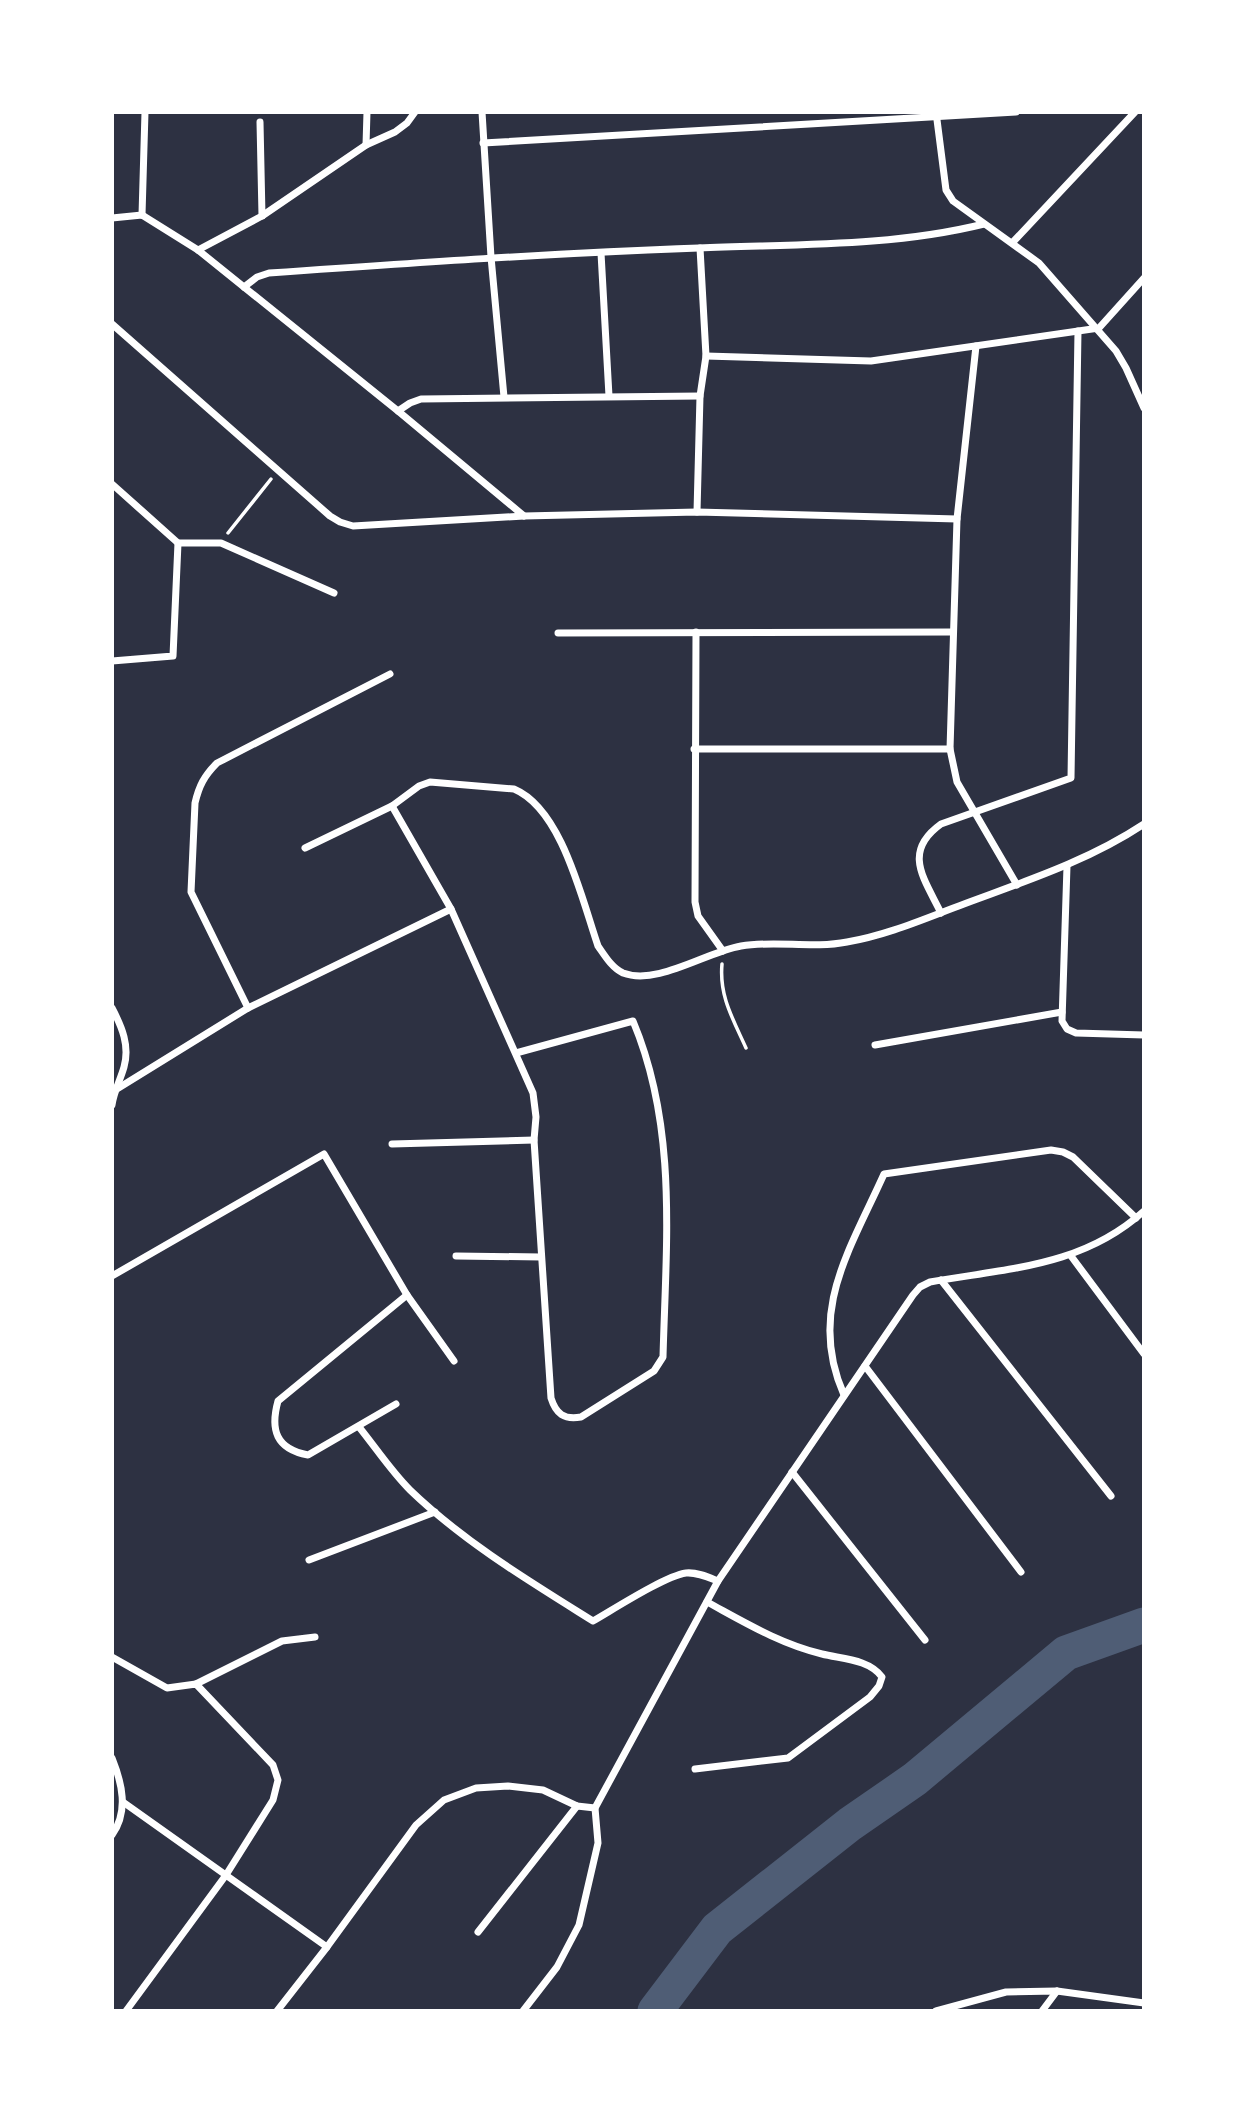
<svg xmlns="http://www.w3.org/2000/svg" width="1256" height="2123" font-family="'Fira Sans',sans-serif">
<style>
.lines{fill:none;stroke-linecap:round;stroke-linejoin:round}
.river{stroke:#4f5d75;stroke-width:35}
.path{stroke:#fff;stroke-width:3.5}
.minor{stroke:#fff;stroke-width:7}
</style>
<rect width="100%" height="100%" fill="#2d3142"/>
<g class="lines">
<polyline class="river" points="655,2011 717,1929 850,1824 915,1779 1066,1653 1144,1625"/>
<g class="path">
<polyline points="228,533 271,479"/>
<path d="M 722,964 C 719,996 733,1019 746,1048"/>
</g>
<g class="minor">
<polyline points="482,112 491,257 504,397"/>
<polyline points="936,112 946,190 953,201 1039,263 1116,351 1126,368 1144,408"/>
<polyline points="260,122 262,216"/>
<polyline points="483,143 1016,112"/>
<polyline points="366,145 367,112"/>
<polyline points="142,215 198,250 398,411 524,516"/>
<polyline points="142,215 145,112"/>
<polyline points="112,218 142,215"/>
<polyline points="1013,242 1135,112"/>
<polyline points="198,250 262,216 366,145 395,132 407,123 415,112"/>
<polyline points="601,253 609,396"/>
<path d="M 244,287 L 257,277 L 269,273 C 412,263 555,253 699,248 C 794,244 891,247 984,224"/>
<polyline points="112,324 330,516 340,522 353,526 524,516 697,512 957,519"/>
<polyline points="976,346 957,519 950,749 957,782 1017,885"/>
<polyline points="706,356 871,361 1099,328 1144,278"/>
<polyline points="398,411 410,403 421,399 700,396"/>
<polyline points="112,484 178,543 221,543 334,593"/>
<polyline points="697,512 700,396 706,356 700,248"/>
<polyline points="696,632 695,902 698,916 723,951"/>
<polyline points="558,633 953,632"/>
<polyline points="112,661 173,656 178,543"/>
<polyline points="694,749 950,749"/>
<path d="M 392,806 L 451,909 L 533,1093 L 536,1117 L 534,1140 L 551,1398 C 556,1414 564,1420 581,1417 L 654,1371 L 663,1357 C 666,1243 678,1128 633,1021 L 516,1053"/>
<path d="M 305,848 L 392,806 L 419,786 L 430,782 L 514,789 C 562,809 582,900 598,946 C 605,956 612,968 623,973 C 657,986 706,952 741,946 C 776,940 812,949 847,942 C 888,935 926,918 964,904 C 1026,881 1088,861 1144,824"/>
<polyline points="1067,866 1062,1021 1067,1029 1076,1033 1144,1035"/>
<path d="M 941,913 C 924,878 902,852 941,824 L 1071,778 L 1078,331"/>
<path d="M 112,1008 C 122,1027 130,1046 124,1067 C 120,1081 114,1091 112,1105"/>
<path d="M 248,1008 L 191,892 L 195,803 C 199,786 204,776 217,763 L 390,674"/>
<polyline points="875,1045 1062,1012"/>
<polyline points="112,1092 248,1008 451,909"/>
<polyline points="392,1144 534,1140"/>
<polyline points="456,1256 541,1257"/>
<polyline points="1071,1256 1144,1354"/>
<polyline points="112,1276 324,1154 407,1295 454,1361"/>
<polyline points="941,1280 1111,1496"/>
<polyline points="865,1366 1021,1572"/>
<path d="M 844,1395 C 807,1312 850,1250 884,1174 L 1051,1150 L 1063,1152 L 1073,1157 L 1136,1218"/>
<path d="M 396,1404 L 308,1455 C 276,1449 270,1430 278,1401 L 407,1295"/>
<path d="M 359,1427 C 376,1448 391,1471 410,1490 C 464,1542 529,1581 593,1621 C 614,1609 665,1576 686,1573 C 697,1572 708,1577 718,1581"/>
<polyline points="792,1472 925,1640"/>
<polyline points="309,1560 435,1512"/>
<polyline points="112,1657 167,1688 196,1684 273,1765 278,1780 273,1800 226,1875 126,2011"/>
<polyline points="196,1684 282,1641 315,1637"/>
<path d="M 112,1758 C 122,1783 129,1811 112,1835"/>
<path d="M 695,1769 L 788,1758 L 870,1697 L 879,1686 L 882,1677 C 869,1659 842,1659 822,1654 C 780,1644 744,1622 707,1602"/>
<polyline points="123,1802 327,1947"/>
<polyline points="478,1932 577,1806"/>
<polyline points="277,2011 327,1947 416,1825 444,1800 476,1788 508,1786 543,1790 577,1806 595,1808"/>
<path d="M 523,2011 L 557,1967 L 579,1925 L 598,1843 L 595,1808 L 718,1581 L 913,1295 L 920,1287 L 930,1282 C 1008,1268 1082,1267 1144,1211"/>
<polyline points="936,2011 1006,1992 1057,1991 1144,2003"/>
<polyline points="1042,2011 1057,1991"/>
</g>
</g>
<rect width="1256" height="2123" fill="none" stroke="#ffffff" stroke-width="228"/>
</svg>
